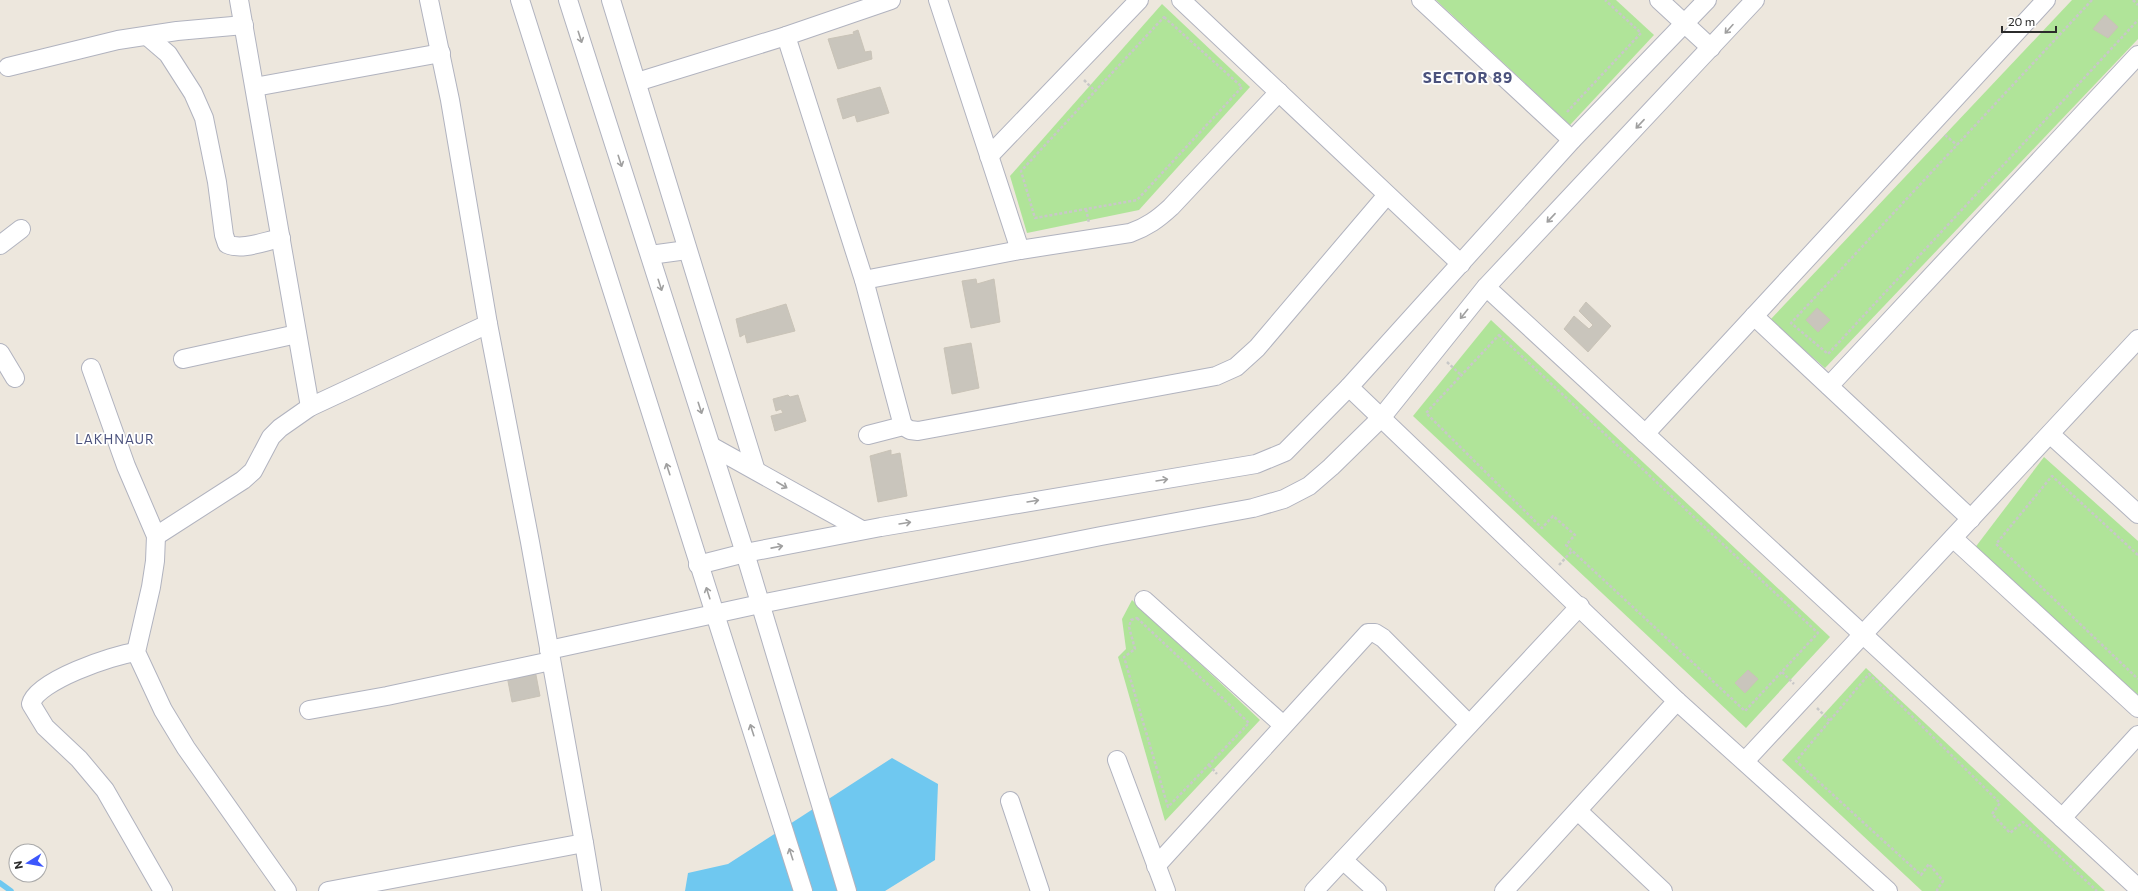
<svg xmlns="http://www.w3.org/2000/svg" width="2138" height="891" font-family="Commissioner,sans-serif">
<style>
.green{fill:#b0e499}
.water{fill:#6fc8f0}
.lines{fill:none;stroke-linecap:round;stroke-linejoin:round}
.stream{stroke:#6fc8f0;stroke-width:5.5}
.building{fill:#c9c5bc;stroke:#c9c3b7}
.minor-casing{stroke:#b1b3bf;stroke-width:20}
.path{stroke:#c8c8c8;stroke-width:2.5;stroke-dasharray:3 2;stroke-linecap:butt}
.minor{stroke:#fff;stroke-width:18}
.oneway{stroke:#a0a0a0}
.labels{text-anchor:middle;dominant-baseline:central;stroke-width:3.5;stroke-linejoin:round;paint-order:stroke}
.quarter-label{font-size:13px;letter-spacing:1px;fill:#4b527d;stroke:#fff}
.district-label{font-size:15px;font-weight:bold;letter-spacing:1px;fill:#4b527d;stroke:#fff}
</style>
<rect width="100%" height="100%" fill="#ede7dd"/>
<g class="green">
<polygon points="1436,0 1616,0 1654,35 1570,125"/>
<polygon points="2072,0 2138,0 2138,39 1825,368 1770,320"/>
<polygon points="1162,4 1250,87 1139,210 1027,233 1010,176"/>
<polygon points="1491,320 1830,637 1746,728 1413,416"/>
<polygon points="2044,457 2138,541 2138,695 1974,549"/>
<polygon points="1132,600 1260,720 1165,821 1118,657 1126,649 1122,619"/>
<polygon points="1866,668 2105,891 1922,891 1782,760"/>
</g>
<polygon class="water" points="892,758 938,784 935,860 885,891 685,891 688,873 728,864"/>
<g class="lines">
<polyline class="stream" points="0,883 11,891"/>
</g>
<g class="building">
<polygon points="2105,15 2118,27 2108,38 2093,29"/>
<polygon points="858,30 865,52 871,51 872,59 838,69 828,39 854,34 853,32"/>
<polygon points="880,87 889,113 857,122 855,115 843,119 837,99"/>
<polygon points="976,279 977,284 994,279 1000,322 971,328 962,281"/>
<polygon points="1586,302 1611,326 1588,352 1564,329 1574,316 1589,329 1593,325 1579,311"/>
<polygon points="786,304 795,331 747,343 745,334 740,337 736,319"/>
<polygon points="1817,308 1830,320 1818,332 1806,320"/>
<polygon points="971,343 979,388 952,394 944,348"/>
<polygon points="788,395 790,397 798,395 806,421 775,431 771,416 783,413 781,409 776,411 773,399"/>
<polygon points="891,450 891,455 900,453 907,496 878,502 870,456"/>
<polygon points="535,670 540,696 512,702 507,676"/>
<polygon points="1748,670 1758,679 1745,693 1735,683"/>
</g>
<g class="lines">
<defs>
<g id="minor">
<polyline points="239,0 310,407"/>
<polyline points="520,0 803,891"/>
<polyline points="568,0 745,553 847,891"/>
<polyline points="611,0 755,468"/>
<polyline points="938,0 1020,250"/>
<polyline points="1181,0 1461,264"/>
<polyline points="1421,0 1572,140"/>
<polyline points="1659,0 1711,48"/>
<path d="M 147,36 L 168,54 L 193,93 L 204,118 L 217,182 L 224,235 L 227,244 C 242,251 265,241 281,238"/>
<polyline points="786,36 864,280 903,426"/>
<polyline points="8,67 118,40 177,31 244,25"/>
<polyline points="637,82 786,36 891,0"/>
<polyline points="255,87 441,53"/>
<polyline points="989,156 1139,0"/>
<polyline points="0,245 21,229"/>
<polyline points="650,255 687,250"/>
<path d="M 864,280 L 1020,250 L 1130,233 C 1147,227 1158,219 1171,207 L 1279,92"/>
<polyline points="1486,287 2138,888"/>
<polyline points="1754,316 1971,519"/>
<polyline points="0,353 15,378"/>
<polyline points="183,359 297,334"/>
<polyline points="91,368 126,466 156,536 155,561 151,587 136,652 163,710 186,748 287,891"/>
<polyline points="1829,386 2138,55"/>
<polyline points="1349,387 1677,701 1888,891"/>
<polyline points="1645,434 2046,0"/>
<polyline points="2050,434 2138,514"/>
<polyline points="868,435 903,426 910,430 918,431 1216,376 1236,367 1257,348 1387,195"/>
<polyline points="711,446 862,530"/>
<polyline points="156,536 243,480 253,471 271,437 280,428 310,407 488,324"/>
<polyline points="1953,538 2138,708"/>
<polyline points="698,565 745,553 881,527 1256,464 1285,452 1349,387 1572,140 1707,0"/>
<polyline points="1144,600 1283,725"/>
<polyline points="549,650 760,604 1101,536 1253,508 1284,499 1309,486 1331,467 1381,418 1486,287 1755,0"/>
<path d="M 136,652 C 113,655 36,681 31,704 L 45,727 L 79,759 L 105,790 L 163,891"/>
<polyline points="309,710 387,696 551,661"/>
<polyline points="1117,760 1166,891"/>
<polyline points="1745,761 2138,339"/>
<polyline points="1010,801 1040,891"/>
<polyline points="1578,811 1663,891"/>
<polyline points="2062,818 2138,735"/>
<polyline points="584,843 592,891"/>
<polyline points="1343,860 1377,891"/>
<polyline points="1156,866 1368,633 1375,633 1383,638 1469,724"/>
<polyline points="328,891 584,843 530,542 488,324 450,100 429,0"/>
<polyline points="1314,891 1580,606"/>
<polyline points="1504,891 1677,701"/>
</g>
</defs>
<use href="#minor" class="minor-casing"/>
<g class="path">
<polyline points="2092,0 1791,323 1828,354 2138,20"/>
<polyline points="2133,0 2138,5"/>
<polygon points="1164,17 1242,87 1137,200 1035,218 1021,171"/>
<polyline points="1084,80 1095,91"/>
<polyline points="1567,112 1641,33 1605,0"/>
<polyline points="1945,135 1957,145"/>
<polyline points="1086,209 1089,223"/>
<polygon points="1499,335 1818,633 1745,711 1566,545 1575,535 1553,516 1542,528 1426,413"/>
<polyline points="1447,362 1461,375"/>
<polyline points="2138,555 2052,476 1996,544 2138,679"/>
<polyline points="1559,565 1572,551"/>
<polygon points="1137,618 1249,723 1168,807 1124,657 1135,649 1129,627 1131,620"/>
<polyline points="1782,672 1794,684"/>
<polyline points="1817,708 1830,721"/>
<polyline points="1209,765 1217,774"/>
<polyline points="1938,891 1937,890 1943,881 1929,864 1921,875 1796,761 1869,674 2000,803 1992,814 2010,833 2023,822 2097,891"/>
</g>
<use href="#minor" class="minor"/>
</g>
<defs><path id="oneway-shaft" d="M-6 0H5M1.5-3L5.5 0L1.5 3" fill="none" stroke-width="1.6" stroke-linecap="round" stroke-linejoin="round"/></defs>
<g class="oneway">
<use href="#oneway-shaft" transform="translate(1729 29) rotate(132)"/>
<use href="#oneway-shaft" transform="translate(580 37) rotate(72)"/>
<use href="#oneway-shaft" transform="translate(1640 124) rotate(133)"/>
<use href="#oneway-shaft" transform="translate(620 161) rotate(72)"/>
<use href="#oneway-shaft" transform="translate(1551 218) rotate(133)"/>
<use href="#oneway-shaft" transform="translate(660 285) rotate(72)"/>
<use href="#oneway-shaft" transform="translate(1464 314) rotate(129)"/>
<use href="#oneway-shaft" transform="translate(700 408) rotate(72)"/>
<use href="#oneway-shaft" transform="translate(668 469) rotate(-108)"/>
<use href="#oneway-shaft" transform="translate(1162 480) rotate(-9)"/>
<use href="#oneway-shaft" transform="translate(782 485) rotate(30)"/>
<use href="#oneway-shaft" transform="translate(1033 501) rotate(-9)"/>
<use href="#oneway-shaft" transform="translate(905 523) rotate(-9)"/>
<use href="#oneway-shaft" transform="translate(777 547) rotate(-11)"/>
<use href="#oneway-shaft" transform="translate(708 593) rotate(-108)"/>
<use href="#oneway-shaft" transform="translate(752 730) rotate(-108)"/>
<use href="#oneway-shaft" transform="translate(791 854) rotate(-108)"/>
</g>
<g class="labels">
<g class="quarter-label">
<text x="115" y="439">LAKHNAUR</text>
</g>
<g class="district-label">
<text x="1468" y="77">SECTOR 89</text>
</g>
</g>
<g transform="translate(28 863) rotate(259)"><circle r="19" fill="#ffffff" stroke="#aaaaaa"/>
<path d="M0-3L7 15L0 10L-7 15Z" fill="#3c57fc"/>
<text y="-6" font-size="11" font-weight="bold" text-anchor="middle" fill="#2b2b2b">N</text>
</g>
<path d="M2002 26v6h54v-6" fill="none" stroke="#2b2b2b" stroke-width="2"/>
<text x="2008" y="26" font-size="12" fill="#2b2b2b" stroke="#ffffff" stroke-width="3" paint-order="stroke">20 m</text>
</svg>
